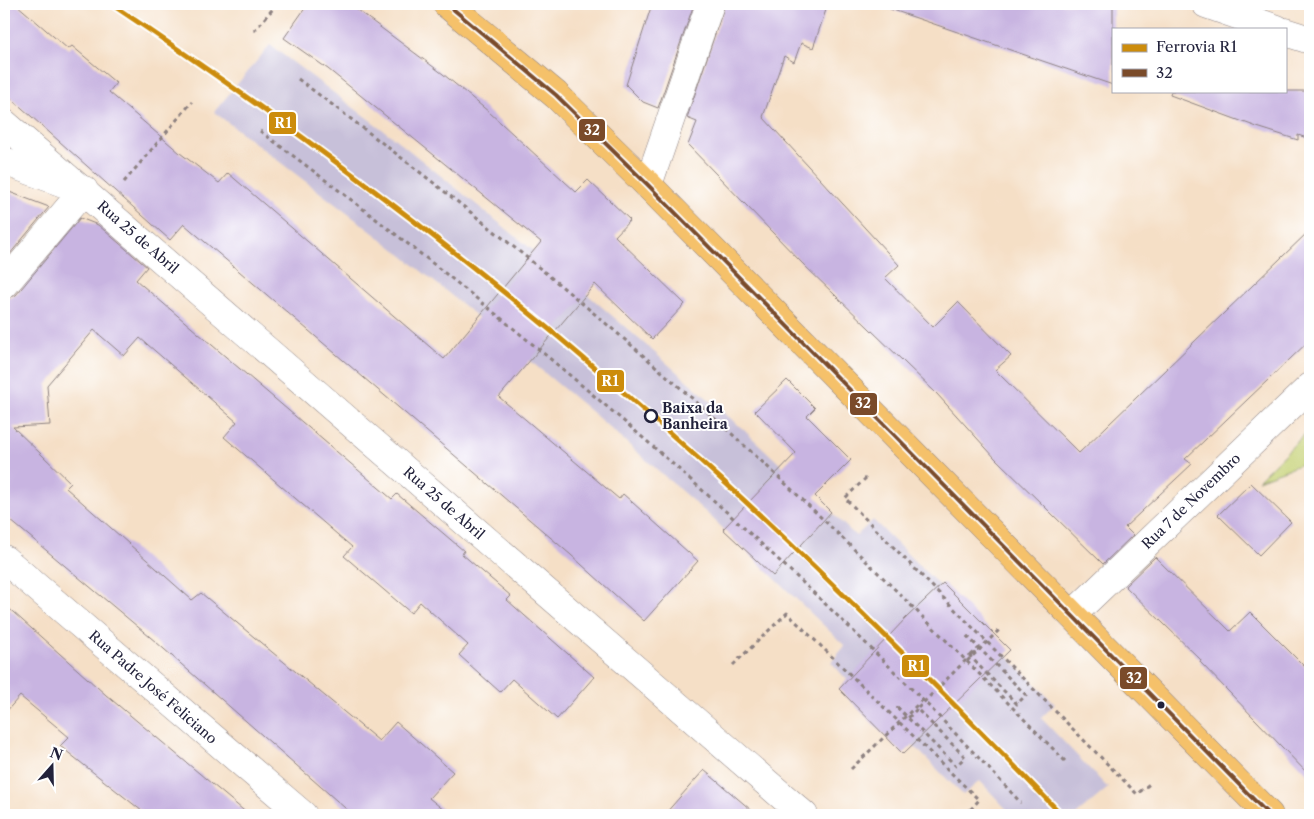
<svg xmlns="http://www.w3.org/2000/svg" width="1314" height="819" font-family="'Libre Caslon Text',serif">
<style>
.industrial{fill:#c7c0d9}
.green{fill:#c4d072;stroke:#737956}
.building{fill:#c8b4e1}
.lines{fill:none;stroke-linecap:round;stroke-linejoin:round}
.minor-casing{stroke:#8c8080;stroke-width:29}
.major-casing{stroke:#8c8080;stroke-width:29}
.path{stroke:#8c8080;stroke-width:3;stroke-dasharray:4 4;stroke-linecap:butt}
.minor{stroke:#fff;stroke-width:28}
.major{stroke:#f5c16b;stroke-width:28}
.path-bridge{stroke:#8c8080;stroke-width:3;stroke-dasharray:4 4;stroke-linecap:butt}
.bus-1-casing{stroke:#fff;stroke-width:8}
.bus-1{stroke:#7a4b2a;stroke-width:4}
.rail-1-casing{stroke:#fff;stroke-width:9}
.rail-1{stroke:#cc8c0c;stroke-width:5}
.stop-dot{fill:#fff;stroke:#22223b;stroke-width:2.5}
.bus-dot{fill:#22223b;stroke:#fff;stroke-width:2}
.labels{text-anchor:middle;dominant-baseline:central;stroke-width:4;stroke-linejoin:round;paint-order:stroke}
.street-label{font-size:14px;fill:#22223b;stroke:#fff}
.stop-label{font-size:14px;font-weight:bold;fill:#22223b;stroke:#fff;text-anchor:start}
.line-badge{stroke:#fff;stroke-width:2}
.badge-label{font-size:14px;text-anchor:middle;font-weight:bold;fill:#fff}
</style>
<rect width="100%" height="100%" fill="#fff"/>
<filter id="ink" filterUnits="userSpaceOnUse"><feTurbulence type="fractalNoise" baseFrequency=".02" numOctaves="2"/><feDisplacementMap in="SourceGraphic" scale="10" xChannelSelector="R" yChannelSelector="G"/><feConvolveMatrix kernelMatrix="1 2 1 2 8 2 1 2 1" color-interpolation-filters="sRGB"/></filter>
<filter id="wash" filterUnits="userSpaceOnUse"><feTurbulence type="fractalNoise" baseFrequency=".0096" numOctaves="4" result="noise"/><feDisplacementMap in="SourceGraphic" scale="20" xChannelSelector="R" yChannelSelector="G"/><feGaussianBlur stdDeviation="1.12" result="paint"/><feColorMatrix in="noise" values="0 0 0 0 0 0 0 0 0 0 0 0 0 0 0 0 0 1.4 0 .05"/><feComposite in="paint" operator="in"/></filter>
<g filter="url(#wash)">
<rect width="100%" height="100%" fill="#f5dfc6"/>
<polygon class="industrial" points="270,45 394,138 587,294 744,430 856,536 873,520 940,586 943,583 1009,650 1005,654 1055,704 1041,718 1108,788 1076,815 1012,815 980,781 963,795 913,745 903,754 839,689 847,680 831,662 845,646 711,517 595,415 463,305 393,248 214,112"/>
<polygon class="green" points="1310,429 1310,461 1258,480"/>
<g id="blocks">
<g class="building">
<polygon points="4,4 16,4 68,49 72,46 116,83 109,92 180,153 219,183 228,173 444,359 541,242 328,69 284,38 308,4 349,4 443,74 489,112 576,192 588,180 630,220 615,236 685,304 652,339 595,284 499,397 619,499 623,494 698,561 644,621 571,555 184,224 170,240 4,92"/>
<polygon points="652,4 694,4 658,108 643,102 626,85"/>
<polygon points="725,4 828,4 813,48 801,43 794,62 784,56 763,117 899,265 885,278 933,327 958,302 1011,356 995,370 1079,453 1310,230 1310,340 1185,459 1192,464 1125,527 1133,535 1103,564 995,458 937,394 802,263 688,145 697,122 687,118"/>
<polygon points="891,4 1113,4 1113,85 890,9"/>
<polygon points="1171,91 1310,91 1310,139 1298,135 1298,140 1257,127 1170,95"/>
<polygon points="4,190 49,207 4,261"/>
<polygon points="80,218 98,225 147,267 136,280 392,499 397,494 464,551 462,554 511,596 507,600 594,677 557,719 512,679 500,692 459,655 468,645 420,602 411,613 344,556 352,547 224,437 237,422 140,338 124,356 94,330 47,385 50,425 13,427 71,483 66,488 192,600 201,593 379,741 396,722 453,772 429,798 450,815 353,815 156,642 4,515 4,300 16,295"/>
<polygon points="787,380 815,408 807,416 851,460 815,496 831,512 773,576 723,529 796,453 755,411"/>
<polygon points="1251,483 1291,522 1259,555 1218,515"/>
<polygon points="1155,557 1230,631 1250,612 1310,672 1310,776 1200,662 1201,660 1125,586"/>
<polygon points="943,583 1010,650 903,754 839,689 906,618"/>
<polygon points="4,604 106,695 249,815 147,815 60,746 69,737 20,696 4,714"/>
<polygon points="704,770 757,815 664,815"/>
</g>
</g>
</g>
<g filter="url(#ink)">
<use href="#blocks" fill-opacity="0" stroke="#8c8080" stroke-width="1"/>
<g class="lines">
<defs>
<g id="minor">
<polyline points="1206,4 1277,29"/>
<polyline points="1285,32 1310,40"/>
<polyline points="4,123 804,815"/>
<polyline points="4,161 66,184"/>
<polyline points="648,185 710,4"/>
<polyline points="4,285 84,190"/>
<polyline points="4,559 303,815"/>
<polyline points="1072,615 1310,387"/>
</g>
<polyline id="major" points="447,4 556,95 648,185 1269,815"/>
</defs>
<use href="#minor" class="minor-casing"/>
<use href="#major" class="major-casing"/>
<g class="path">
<polyline points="254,31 277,4"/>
<path d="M 298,79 C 453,195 603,316 745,446 C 855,547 960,654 1065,761"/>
<path d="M 260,131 C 532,333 791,554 1021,803"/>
<polyline points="124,182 192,102"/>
<polyline points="866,478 845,498 1137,794 1152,782"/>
<polyline points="967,661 980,649 967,636"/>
<polyline points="733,665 787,613 979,800 966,815"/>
<polyline points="986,673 1017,704 1026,695 980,649 1001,628"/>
<polyline points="897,707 906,716 922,700"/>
<polyline points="851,769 906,716 956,766 965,757 933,725"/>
</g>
<use href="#minor" class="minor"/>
<use href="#major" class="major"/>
<g class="path-bridge">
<polyline points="967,636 979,648 970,656"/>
<polyline points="897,707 908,718 917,709"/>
<polyline points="933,725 917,709 970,656 986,673"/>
</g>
<defs>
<polyline id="bus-1" points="447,4 556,95 648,185 1269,815"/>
</defs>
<use href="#bus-1" class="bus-1-casing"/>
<use href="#bus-1" class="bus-1"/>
<defs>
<path id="rail-1" d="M 111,4 C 326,147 531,305 721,479 C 839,587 951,700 1062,815"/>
</defs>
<use href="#rail-1" class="rail-1-casing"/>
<use href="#rail-1" class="rail-1"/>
</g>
</g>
<circle class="stop-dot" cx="651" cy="416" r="6"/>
<circle class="bus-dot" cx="1161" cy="705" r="4.5"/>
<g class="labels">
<g class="street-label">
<text transform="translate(138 237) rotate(41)">Rua 25 de Abril</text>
<text transform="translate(1191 501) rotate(-44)">Rua 7 de Novembro</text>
<text transform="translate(444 503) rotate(41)">Rua 25 de Abril</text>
<text transform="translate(153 687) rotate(41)">Rua Padre José Feliciano</text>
</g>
<g class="stop-label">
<text x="662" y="408">Baixa da<tspan x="662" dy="16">Banheira</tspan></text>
</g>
</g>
<g class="line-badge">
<rect x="268" y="111" width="29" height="24" rx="5" fill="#cc8c0c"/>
<rect x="578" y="118" width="28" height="24" rx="5" fill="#7a4b2a"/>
<rect x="596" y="369" width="29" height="24" rx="5" fill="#cc8c0c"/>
<rect x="849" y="392" width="29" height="24" rx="5" fill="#7a4b2a"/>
<rect x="901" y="654" width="29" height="24" rx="5" fill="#cc8c0c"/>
<rect x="1119" y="666" width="29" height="24" rx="5" fill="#7a4b2a"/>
</g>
<g class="badge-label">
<text x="283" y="128">R1</text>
<text x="592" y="135">32</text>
<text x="610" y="386">R1</text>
<text x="863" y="408">32</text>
<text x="916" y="671">R1</text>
<text x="1134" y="683">32</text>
</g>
<rect width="1314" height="819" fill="none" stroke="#fff" stroke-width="20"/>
<rect x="1112" y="28" width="175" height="65" fill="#ffffff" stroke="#a7a7b1"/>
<rect x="1122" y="44" width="25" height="8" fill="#cc8c0c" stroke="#a7a7b1"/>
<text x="1156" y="52" font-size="15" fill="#22223b">Ferrovia R1</text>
<rect x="1122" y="69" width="25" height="8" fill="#7a4b2a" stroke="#a7a7b1"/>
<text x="1156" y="78" font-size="15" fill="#22223b">32</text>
<g transform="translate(52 766) rotate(20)" stroke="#ffffff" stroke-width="4" paint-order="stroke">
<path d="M0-4L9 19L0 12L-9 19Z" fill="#22223b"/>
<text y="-8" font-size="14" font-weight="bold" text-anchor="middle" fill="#22223b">N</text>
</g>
</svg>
